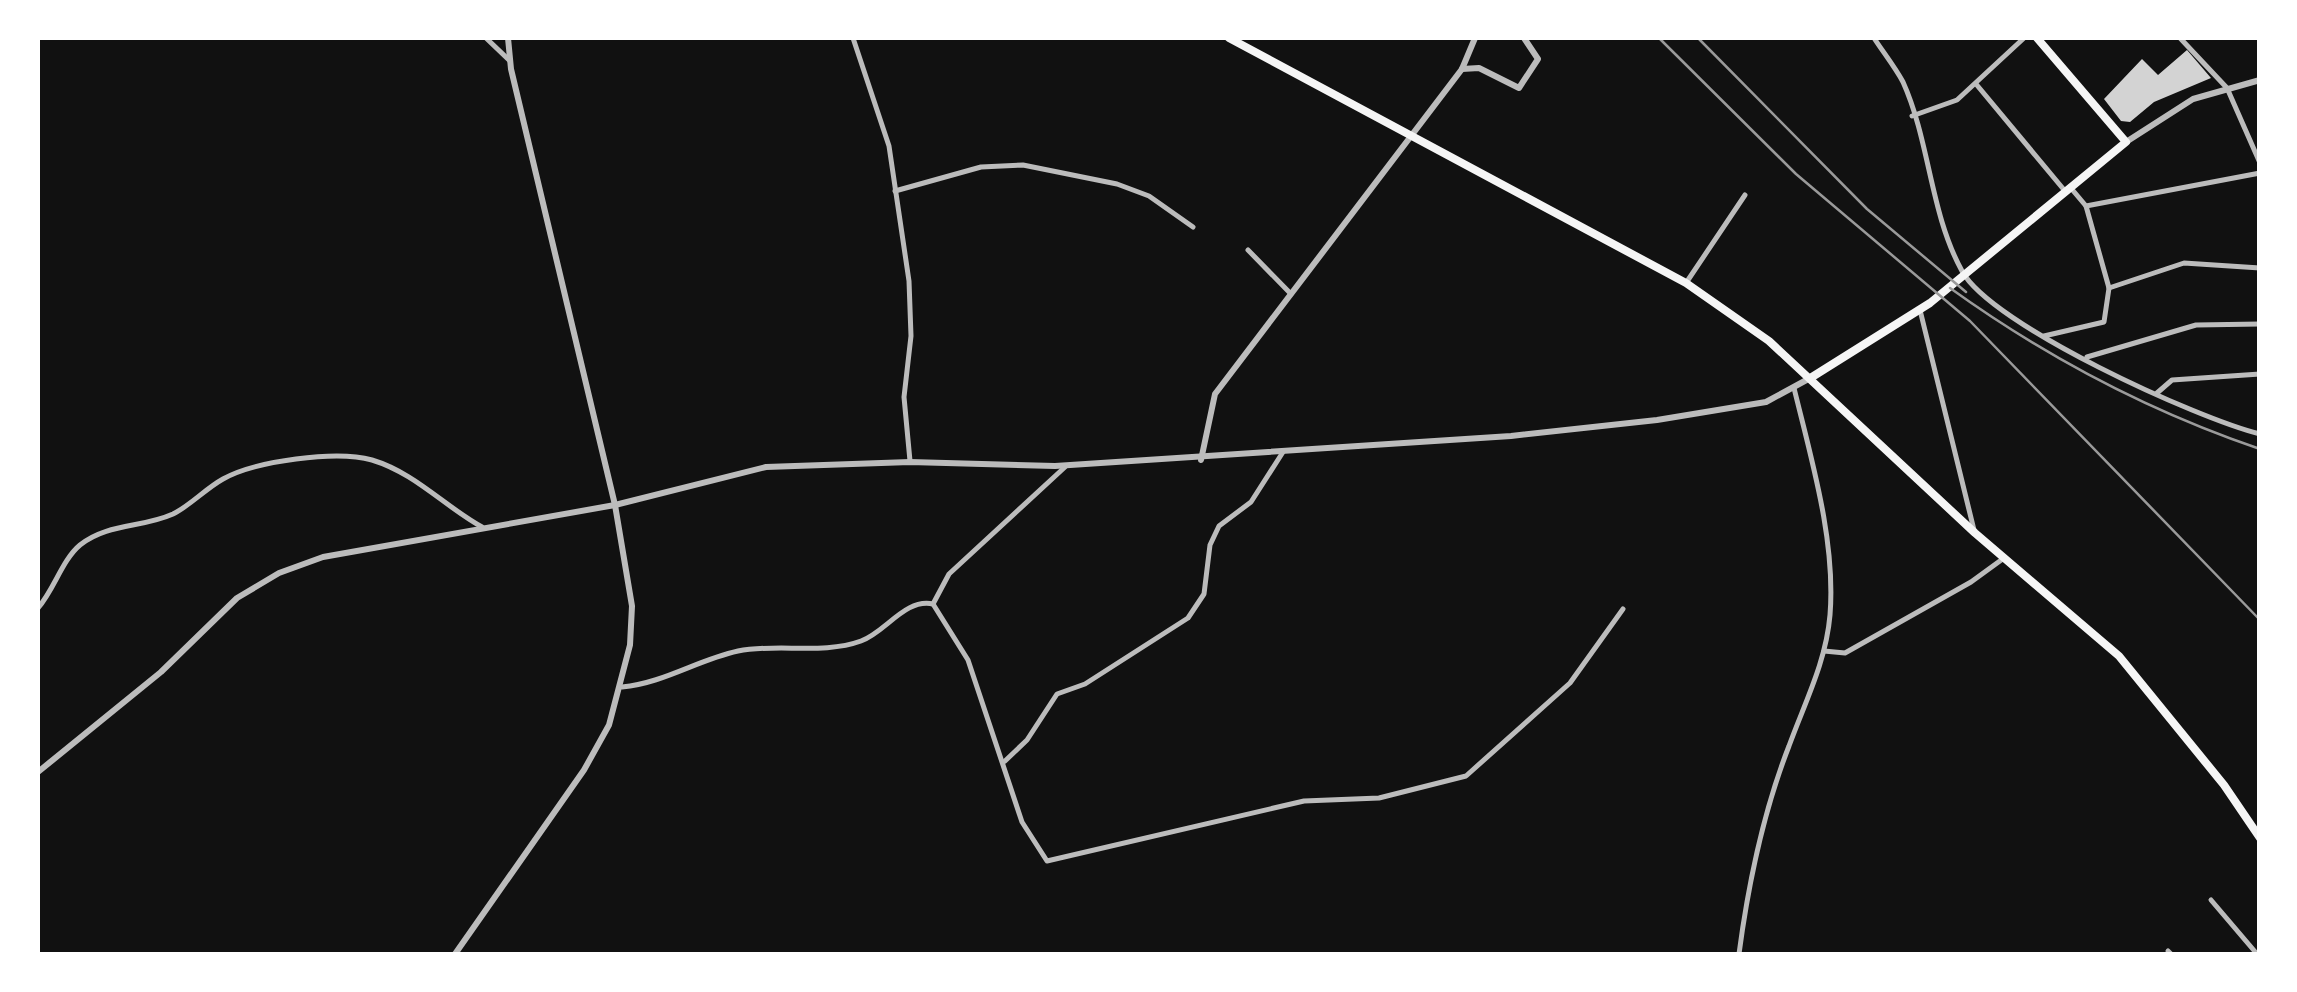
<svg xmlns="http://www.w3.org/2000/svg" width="2297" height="992" font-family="'Open Sans',sans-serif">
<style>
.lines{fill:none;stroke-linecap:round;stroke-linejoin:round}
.stream{stroke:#333;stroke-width:2.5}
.building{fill:#d3d3d3}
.minor{stroke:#bcbcbc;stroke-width:5}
.tertiary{stroke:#bcbcbc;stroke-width:6}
.secondary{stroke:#f5f5f5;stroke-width:8}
.rail{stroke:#9a9a9a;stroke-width:2.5}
</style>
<rect width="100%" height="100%" fill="#111"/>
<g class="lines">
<polyline class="stream" points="1706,954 1709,954"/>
</g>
<polygon class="building" points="2187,50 2211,78 2154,102 2130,122 2121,121 2104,99 2142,59 2158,75"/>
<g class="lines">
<g class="minor">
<polyline points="486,38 510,61"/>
<polyline points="853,38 889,146 909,281 911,336 904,397 910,461"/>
<path d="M 1874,38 C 1883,52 1895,67 1903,82 C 1930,142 1930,213 1962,271 C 1991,325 2198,419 2260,434"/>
<polyline points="2180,38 2227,88 2260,163"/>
<polyline points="1976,84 2065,191"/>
<polyline points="1912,116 1957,100 2024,38"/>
<polyline points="2070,187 2086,206 2260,173"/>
<polyline points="895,191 981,167 1023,165 1117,184 1149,196 1193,227"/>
<polyline points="1248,250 1291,294"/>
<polyline points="1686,283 1745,195"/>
<polyline points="2109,288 2184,263 2260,268"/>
<polyline points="1920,310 1974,530"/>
<polyline points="2044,336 2104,322 2109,288 2086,206"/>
<polyline points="2087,357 2196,325 2260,324"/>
<polyline points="2157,393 2172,380 2260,374"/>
<polyline points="1065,467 949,574 933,604 968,660 1022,822 1047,861 1304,801 1379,798 1466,776 1570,683 1623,609"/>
<path d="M 38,608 C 54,590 62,560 80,545 C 108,523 142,528 173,514 C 191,505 205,489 223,479 C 255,461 336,450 372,460 C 415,473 444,506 482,527"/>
<polyline points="1824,651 1845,653 1971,582 2004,558"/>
<path d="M 622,687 C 664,683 697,660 738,651 C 777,643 823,655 861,641 C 886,632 905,598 933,604"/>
<polyline points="1005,761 1027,740 1057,694 1085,684 1188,618 1204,594 1210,545 1219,526 1251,502 1283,452"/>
<polyline points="2211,900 2257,954"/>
<polyline points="2168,951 2171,954"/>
<path d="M 1739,954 C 1748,886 1764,810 1789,746 C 1805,702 1826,662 1830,615 C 1836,541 1811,458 1794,388"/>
</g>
<g class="tertiary">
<polyline points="1462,69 1479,68 1519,88 1538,59 1524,38"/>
<polyline points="2126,142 2193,99 2260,80"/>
<polyline points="1201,460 1215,394 1462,69 1475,38"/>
<polyline points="38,772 161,672 237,598 279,573 323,557 615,505 766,467 910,462 1055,466 1511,436 1657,420 1766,402 1812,377"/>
<polyline points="455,954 584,770 609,725 630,645 632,606 615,505 511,69 508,38"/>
</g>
<g class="secondary">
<polyline points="1229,38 1686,283 1769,341 1975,533 2119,656 2224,785 2260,838"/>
<polyline points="1812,377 1930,303 2126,142 2037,38"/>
</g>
<g class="rail">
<polyline points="1659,38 1796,174 1970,321 2260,620"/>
<polyline points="1698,38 1867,209 1966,292"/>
<path d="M 1950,288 C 2046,357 2148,411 2260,449"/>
</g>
</g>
<rect width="2297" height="992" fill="none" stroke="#ffffff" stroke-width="80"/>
</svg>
